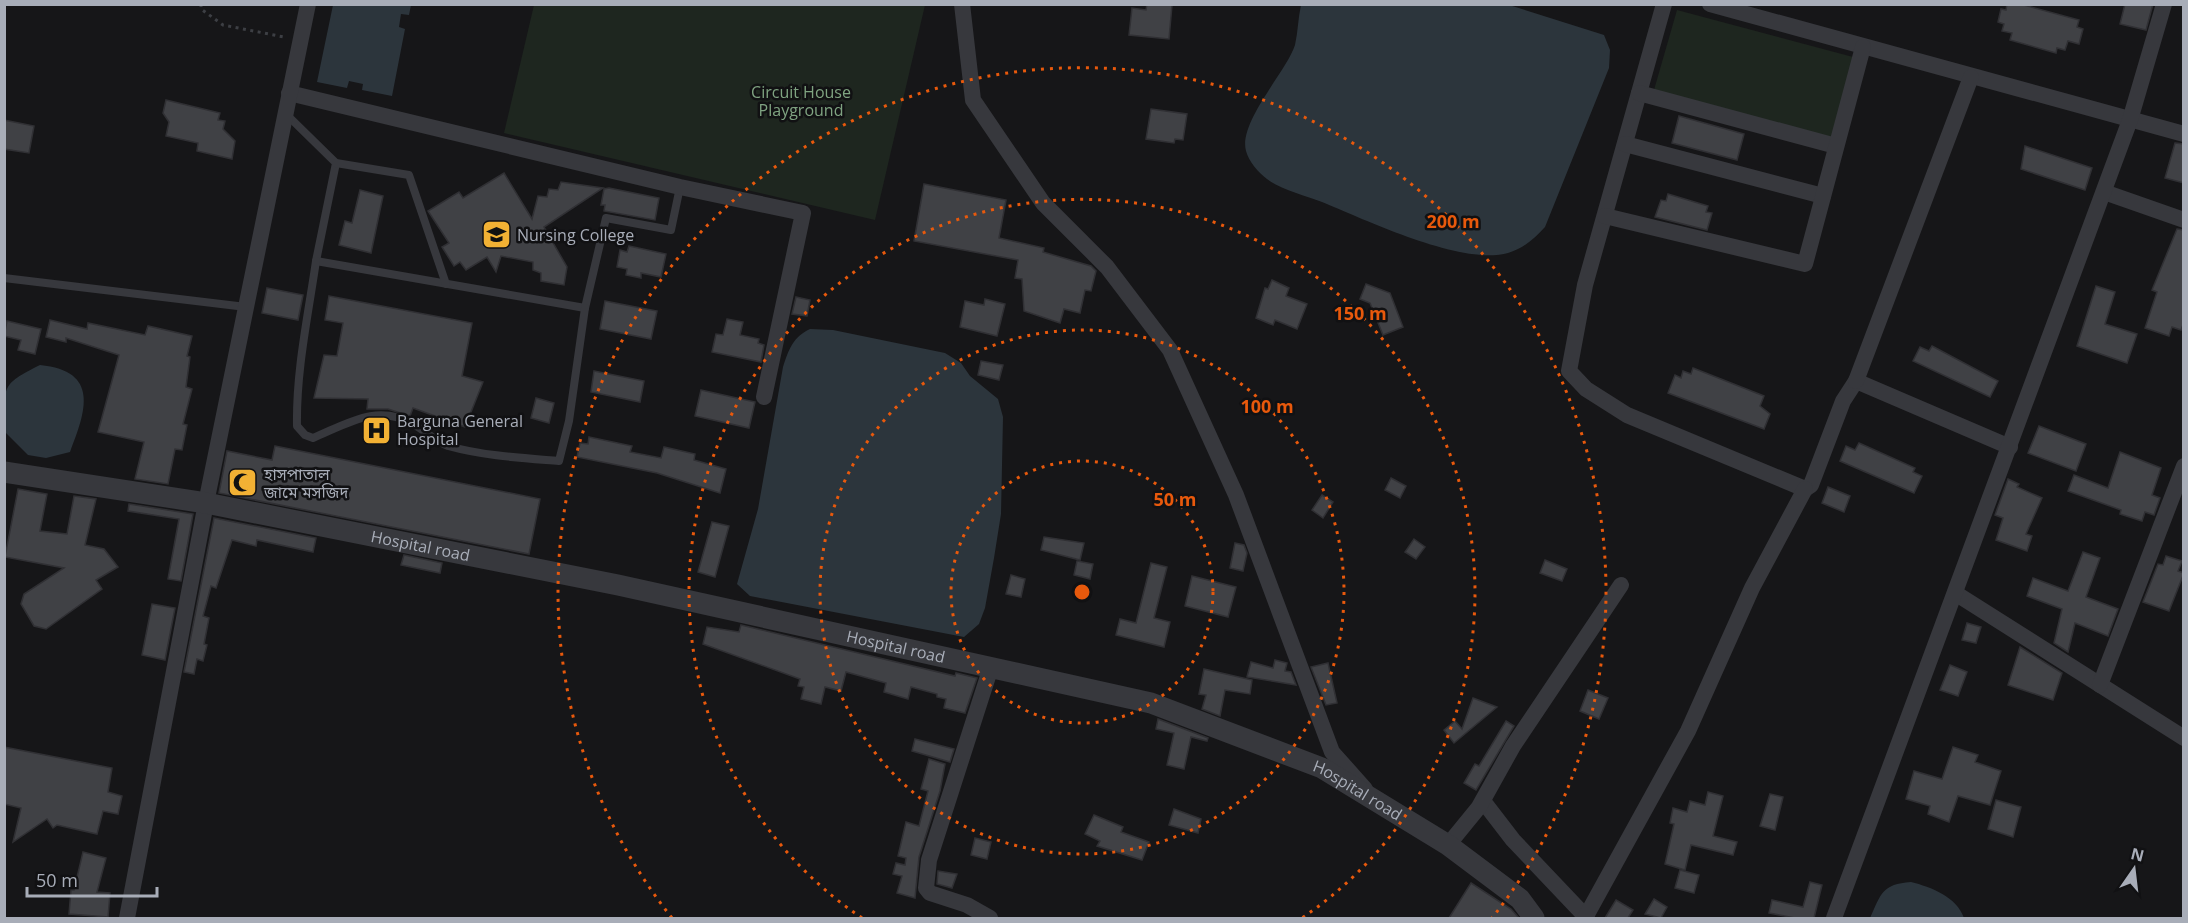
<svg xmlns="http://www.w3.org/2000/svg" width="2188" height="923" font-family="'Open Sans','Noto Sans Bengali',sans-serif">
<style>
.green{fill:#1e261f}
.water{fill:#2c353c}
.building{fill:#404145;stroke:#303034;stroke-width:1.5}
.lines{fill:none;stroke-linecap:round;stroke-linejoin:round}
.path{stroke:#3d3f44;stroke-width:3;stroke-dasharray:3 4.5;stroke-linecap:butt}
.service{stroke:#37383d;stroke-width:8}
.minor{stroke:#37383d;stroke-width:16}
.tertiary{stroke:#37383d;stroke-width:21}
.ring{fill:none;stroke:#e8590c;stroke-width:3;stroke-dasharray:3 6}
.labels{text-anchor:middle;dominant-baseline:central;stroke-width:5;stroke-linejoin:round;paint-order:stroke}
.park-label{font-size:16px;fill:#7fa381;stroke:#111113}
.poi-label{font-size:16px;fill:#a8adb8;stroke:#111113;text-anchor:start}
.street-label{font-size:16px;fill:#a8adb8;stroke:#111113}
.centre{fill:#e8590c;stroke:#111113;stroke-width:3}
.ring-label{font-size:18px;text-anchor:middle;font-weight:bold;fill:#e8590c;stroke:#111113;stroke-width:5;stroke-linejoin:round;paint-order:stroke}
</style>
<rect width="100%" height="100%" fill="#161618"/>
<g class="green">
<polygon points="534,5 925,5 875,220 504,133"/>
<polygon points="1677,10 1853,57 1832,140 1654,90"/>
</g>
<g class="water">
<polygon points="333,5 411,5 409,15 401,14 399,27 405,29 392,96 362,90 363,84 349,81 347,88 317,82"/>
<path d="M 1301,5 L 1509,5 L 1604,35 L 1610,50 L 1609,68 L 1545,227 C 1535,238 1523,249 1508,253 C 1462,266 1366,220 1322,202 C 1305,195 1281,190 1267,179 C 1258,172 1249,162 1246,151 C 1238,122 1287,71 1295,45 C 1298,32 1298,18 1301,5 Z"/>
<path d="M 810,329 L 833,330 L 945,353 L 961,363 L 970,376 L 998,399 L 1003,417 L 1001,514 L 994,558 L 985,608 L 979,624 L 964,637 L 750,596 L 737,584 L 758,509 L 783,367 C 789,349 793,337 810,329 Z"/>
<path d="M 40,365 C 100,371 86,411 70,452 L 46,458 L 28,455 L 5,432 C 4,386 0,385 40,365 Z"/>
<path d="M 1911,882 C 1931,887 1957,897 1964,918 L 1870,918 C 1881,894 1882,884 1911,882 Z"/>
</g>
<g class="building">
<polygon points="1147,4 1172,5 1169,39 1129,35 1132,8 1146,10"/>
<polygon points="2007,4 2020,4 2079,20 2077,27 2083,29 2079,44 2068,41 2065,50 2057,48 2056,53 2010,40 2012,33 2002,31 2004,24 1998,22 2001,9 2006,10"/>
<polygon points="2125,4 2153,4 2146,30 2120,24"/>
<polygon points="166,100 220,113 218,120 225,121 223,129 235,141 232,159 197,151 198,143 166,136 169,122 163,113"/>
<polygon points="1151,109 1187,114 1183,140 1175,139 1174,143 1146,139"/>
<polygon points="1679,116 1744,134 1737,160 1672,143"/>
<polygon points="4,120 34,126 29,153 4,149"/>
<polygon points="2175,143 2184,144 2184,183 2165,178"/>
<polygon points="2025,146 2092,168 2085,190 2021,169"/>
<polygon points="504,173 532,219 538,196 547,197 549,189 558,190 561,182 603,188 544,227 567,267 564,285 541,281 541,273 533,270 533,262 501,256 496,272 487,257 466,270 460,262 454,266 442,247 449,243 428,211 459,192 463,198"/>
<polygon points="924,184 1006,200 999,238 1044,248 1043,252 1091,266 1096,271 1091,291 1085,290 1080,313 1064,309 1060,323 1024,311 1022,279 1015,278 1018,260 914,241"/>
<polygon points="609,188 659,198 655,220 604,211 605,205 601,205 604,189"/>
<polygon points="360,190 383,196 371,253 339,245 345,221 352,223"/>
<polygon points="1668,194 1708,206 1706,212 1712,213 1707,230 1655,217 1661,200 1666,201"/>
<polygon points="2177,229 2184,230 2184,322 2181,330 2172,327 2169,336 2145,328 2157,292 2152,290"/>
<polygon points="629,246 666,254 661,277 641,273 641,278 626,275 627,269 617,267 620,250 627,252"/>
<polygon points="1272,280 1289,288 1286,296 1307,304 1297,329 1275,320 1273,325 1256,318 1265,288 1268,289"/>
<polygon points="1366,284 1390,293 1403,327 1383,335 1370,303 1360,299"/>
<polygon points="2096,286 2115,292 2105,324 2137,334 2127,363 2077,346"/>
<polygon points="267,288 303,295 298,320 262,313"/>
<polygon points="329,296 472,323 462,376 483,382 465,427 413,408 410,416 388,409 367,409 368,399 314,398 324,355 337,356 343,323 325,320"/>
<polygon points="796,297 810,300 807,316 792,314"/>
<polygon points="985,299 1005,304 997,336 960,327 965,301 984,305"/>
<polygon points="605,301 657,311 651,339 600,329"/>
<polygon points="727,319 743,322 740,335 759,339 758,343 764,345 761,362 712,352 716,334 723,335"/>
<polygon points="50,320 87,329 88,323 145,335 148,326 192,336 187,356 190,357 186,387 192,389 183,424 187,425 182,450 175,449 168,484 135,479 144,442 98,432 119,355 66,338 66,342 46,337"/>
<polygon points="7,321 41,329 35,354 18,350 21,340 4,336"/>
<polygon points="1932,346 1998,381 1990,397 1913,361 1920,347 1929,351"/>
<polygon points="981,361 1003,365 999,380 978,375"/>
<polygon points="1693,368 1764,396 1760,406 1770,414 1764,429 1668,393 1675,375 1681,378 1683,371 1691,374"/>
<polygon points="594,371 644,381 640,402 591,392"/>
<polygon points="701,390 755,402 749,428 695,416"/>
<polygon points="536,398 554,403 549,423 531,418"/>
<polygon points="2039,426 2086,444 2076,471 2028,453"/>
<polygon points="589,437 632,446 630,452 661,458 664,447 695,454 694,460 726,469 720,493 657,473 577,457 580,443 588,444"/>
<polygon points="1859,443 1915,468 1913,472 1922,476 1914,493 1840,461 1846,446 1855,450"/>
<polygon points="275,446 540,499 529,554 219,493 227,451 272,460"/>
<polygon points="2120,452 2161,468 2152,495 2160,498 2154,515 2145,512 2142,521 2120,514 2121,510 2068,491 2074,475 2108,488"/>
<polygon points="1391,478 1406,486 1400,498 1385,490"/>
<polygon points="2008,479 2019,484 2017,487 2042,498 2026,534 2032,536 2027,551 1996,540 2003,518 1995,515"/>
<polygon points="1828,487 1850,496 1844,512 1822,503"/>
<polygon points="18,489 47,494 40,531 67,534 74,496 96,499 85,545 104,549 118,567 96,580 102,589 46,629 34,626 21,604 24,594 64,568 5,557"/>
<polygon points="1322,495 1333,502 1323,518 1312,510"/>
<polygon points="129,504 193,514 181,581 168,579 179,519 128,511"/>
<polygon points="214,518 316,538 313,552 257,540 256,546 232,540 216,588 211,586 203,616 209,618 204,644 207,645 203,661 197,659 194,674 184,672"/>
<polygon points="712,522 729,526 715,577 698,572"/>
<polygon points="1044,537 1084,543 1080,560 1041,550"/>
<polygon points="1414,539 1425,547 1416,559 1405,552"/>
<polygon points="1235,543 1244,545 1247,553 1243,571 1230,568"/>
<polygon points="2083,552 2100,558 2086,597 2118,609 2108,636 2075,623 2068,652 2054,643 2062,609 2027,596 2033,578 2068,591"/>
<polygon points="404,555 442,563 440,573 401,565"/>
<polygon points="2166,556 2182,561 2178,571 2184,573 2169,611 2143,602 2158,564 2163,565"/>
<polygon points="1545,560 1567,569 1562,581 1540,573"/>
<polygon points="1077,561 1093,564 1090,579 1074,575"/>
<polygon points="1151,563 1167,567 1154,618 1170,622 1164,647 1116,635 1120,619 1136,623"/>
<polygon points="1011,575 1025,579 1021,597 1006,594"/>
<polygon points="1192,576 1236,587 1228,617 1185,606"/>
<polygon points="152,604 175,608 165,660 142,655"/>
<polygon points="1967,623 1981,627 1976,643 1962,640"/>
<polygon points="741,625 955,676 956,673 977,678 965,713 944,708 946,699 937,697 937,694 911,687 908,699 884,692 886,683 846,672 841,691 825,687 821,704 801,699 804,687 798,686 800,679 703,644 707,627 739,632"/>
<polygon points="2020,647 2062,673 2053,700 2008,685"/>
<polygon points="1275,660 1287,663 1285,671 1291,672 1296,685 1247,677 1251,662 1273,668"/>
<polygon points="1328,663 1337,703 1326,705 1311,667"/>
<polygon points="1950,665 1967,672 1958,696 1940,690"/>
<polygon points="1204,669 1252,680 1250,694 1225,690 1220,716 1202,709 1206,695 1199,694"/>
<polygon points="1588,690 1608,698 1599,719 1580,711"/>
<polygon points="1473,698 1497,707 1454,743 1444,730 1455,721 1462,729"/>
<polygon points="1158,719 1208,738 1207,741 1191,737 1184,769 1167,765 1174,733 1156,729"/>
<polygon points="1506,721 1514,726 1476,790 1464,783 1475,764 1479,766"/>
<polygon points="915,739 954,749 950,762 912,751"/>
<polygon points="4,747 112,768 108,792 122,796 118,814 103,811 97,834 57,825 53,828 47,819 13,842 21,808 4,804"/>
<polygon points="1953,747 1978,755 1975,762 2001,771 1990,805 1958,796 1949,822 1928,814 1930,806 1906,799 1914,771 1942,779"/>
<polygon points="929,759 945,764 940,791 919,857 915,898 897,893 902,876 893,874 896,863 905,865 906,858 898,856 906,822 919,826 928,791 921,789"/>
<polygon points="1708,792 1723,796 1713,836 1737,842 1733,855 1691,845 1685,870 1665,864 1674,824 1670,823 1673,808 1687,812 1690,801 1705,805"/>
<polygon points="1770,794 1783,797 1775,830 1760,826"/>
<polygon points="1996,800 2021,807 2013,837 1988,829"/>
<polygon points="1174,809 1201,819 1198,833 1169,825"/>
<polygon points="1094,815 1123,827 1121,832 1149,842 1142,860 1097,846 1100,841 1085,834"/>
<polygon points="975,838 991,842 987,859 971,855"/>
<polygon points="83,852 106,858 97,892 110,893 108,917 69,914 71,890 74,890"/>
<polygon points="1680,870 1699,875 1694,893 1675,888"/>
<polygon points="938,871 957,874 952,888 937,884"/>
<polygon points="1810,882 1822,885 1814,918 1795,918 1769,913 1772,900 1803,907"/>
<polygon points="1471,883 1511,909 1519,918 1449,918"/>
<polygon points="1654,899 1667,907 1661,918 1645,914"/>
<polygon points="1616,900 1633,910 1628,918 1605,918"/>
</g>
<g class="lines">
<polyline class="path" points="201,4 201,9 223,25 284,37"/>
<g class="service">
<polyline points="286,114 336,163 316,261 585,308 606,218 671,230 680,187"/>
<polyline points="336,163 409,175 446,284"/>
<path d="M 316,261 C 308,316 296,371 297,426 L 305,435 L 313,438 C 347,424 377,403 413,424 C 424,430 437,442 448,446 C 484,456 522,458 559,461 L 569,421 L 585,308"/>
<polyline points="4,278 246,307"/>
</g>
<g class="minor">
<polyline points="962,4 973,100 1043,203 1107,267 1170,350 1236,495 1332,752 1365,789"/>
<polyline points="1664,4 1585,285 1569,371 1586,389 1627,415 1805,489 1811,485 1843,401 1856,381 2010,447"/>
<polyline points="1710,4 2184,134"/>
<polyline points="289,93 680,187 803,213 764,397"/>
<polyline points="1639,93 1836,146"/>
<polyline points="1625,144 1823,196"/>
<polyline points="2104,192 2184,220"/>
<polyline points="1605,216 1805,264 1863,47"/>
<polyline points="1856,381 1971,77"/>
<polyline points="1955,593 2184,738"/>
<polyline points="2100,685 2184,466"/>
<polyline points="1483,801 1513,840 1587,918"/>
<polyline points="1448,845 1479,807 1513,746 1621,585"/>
<polyline points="127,918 206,503 308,4"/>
<polyline points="990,918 967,905 930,893 926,888 929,860 991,667"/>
<polyline points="1585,918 1688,731 1752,588 1805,489"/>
<polyline points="1834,918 2130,120 2164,4"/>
</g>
<path class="tertiary" id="s1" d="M 4,472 L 206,503 L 618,585 L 1151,703 L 1322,768 L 1448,845 L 1520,899 L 1534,918"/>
</g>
<g class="ring">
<circle cx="1082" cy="592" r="131"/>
<circle cx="1082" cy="592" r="262"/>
<path d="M862 918A393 393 0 1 1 1302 918"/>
<path d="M672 918A524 524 0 1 1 1492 918"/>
</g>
<defs>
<symbol id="university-square" viewBox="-11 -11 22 22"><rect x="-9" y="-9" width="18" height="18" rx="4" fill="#f2b134" stroke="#111113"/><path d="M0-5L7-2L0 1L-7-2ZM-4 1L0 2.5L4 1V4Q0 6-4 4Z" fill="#111"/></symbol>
<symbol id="hospital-square" viewBox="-11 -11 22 22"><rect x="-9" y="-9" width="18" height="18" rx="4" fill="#f2b134" stroke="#111113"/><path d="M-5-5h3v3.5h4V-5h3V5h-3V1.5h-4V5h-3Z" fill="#111"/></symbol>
<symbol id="mosque-square" viewBox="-11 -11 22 22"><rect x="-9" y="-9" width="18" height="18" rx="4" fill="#f2b134" stroke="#111113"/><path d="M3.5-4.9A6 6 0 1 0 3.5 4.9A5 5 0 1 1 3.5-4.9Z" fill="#111"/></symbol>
</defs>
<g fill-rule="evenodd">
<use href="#university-square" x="480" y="218" width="33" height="33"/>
<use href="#hospital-square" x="360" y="414" width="33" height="33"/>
<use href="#mosque-square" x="226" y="466" width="33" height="33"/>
</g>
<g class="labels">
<g class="park-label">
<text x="801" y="92">Circuit House<tspan x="801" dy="18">Playground</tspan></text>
</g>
<g class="poi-label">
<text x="517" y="235">Nursing College</text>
<text x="397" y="421">Barguna General<tspan x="397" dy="18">Hospital</tspan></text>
<text x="264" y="474">হাসপাতাল<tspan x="264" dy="18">জামে মসজিদ</tspan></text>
</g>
<g class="street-label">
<text stroke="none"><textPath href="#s1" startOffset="423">Hospital road</textPath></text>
<text stroke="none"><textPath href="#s1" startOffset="909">Hospital road</textPath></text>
<text stroke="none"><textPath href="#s1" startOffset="1395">Hospital road</textPath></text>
</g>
</g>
<circle cx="1082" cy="592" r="9" class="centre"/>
<g class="ring-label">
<text x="1453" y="228">200 m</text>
<text x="1360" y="320">150 m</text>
<text x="1267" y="413">100 m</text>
<text x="1175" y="506">50 m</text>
</g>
<rect width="2188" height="923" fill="none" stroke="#a8adb8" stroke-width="12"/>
<g transform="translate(2134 869) rotate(14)" stroke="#111113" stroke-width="4.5" paint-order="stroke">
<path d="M0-4.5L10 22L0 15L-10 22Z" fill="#a8adb8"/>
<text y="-9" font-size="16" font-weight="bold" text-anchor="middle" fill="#a8adb8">N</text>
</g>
<path d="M27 887v9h130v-9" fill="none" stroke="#a8adb8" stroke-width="3"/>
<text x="36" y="887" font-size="18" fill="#a8adb8" stroke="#111113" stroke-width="4.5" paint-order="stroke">50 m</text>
</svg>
